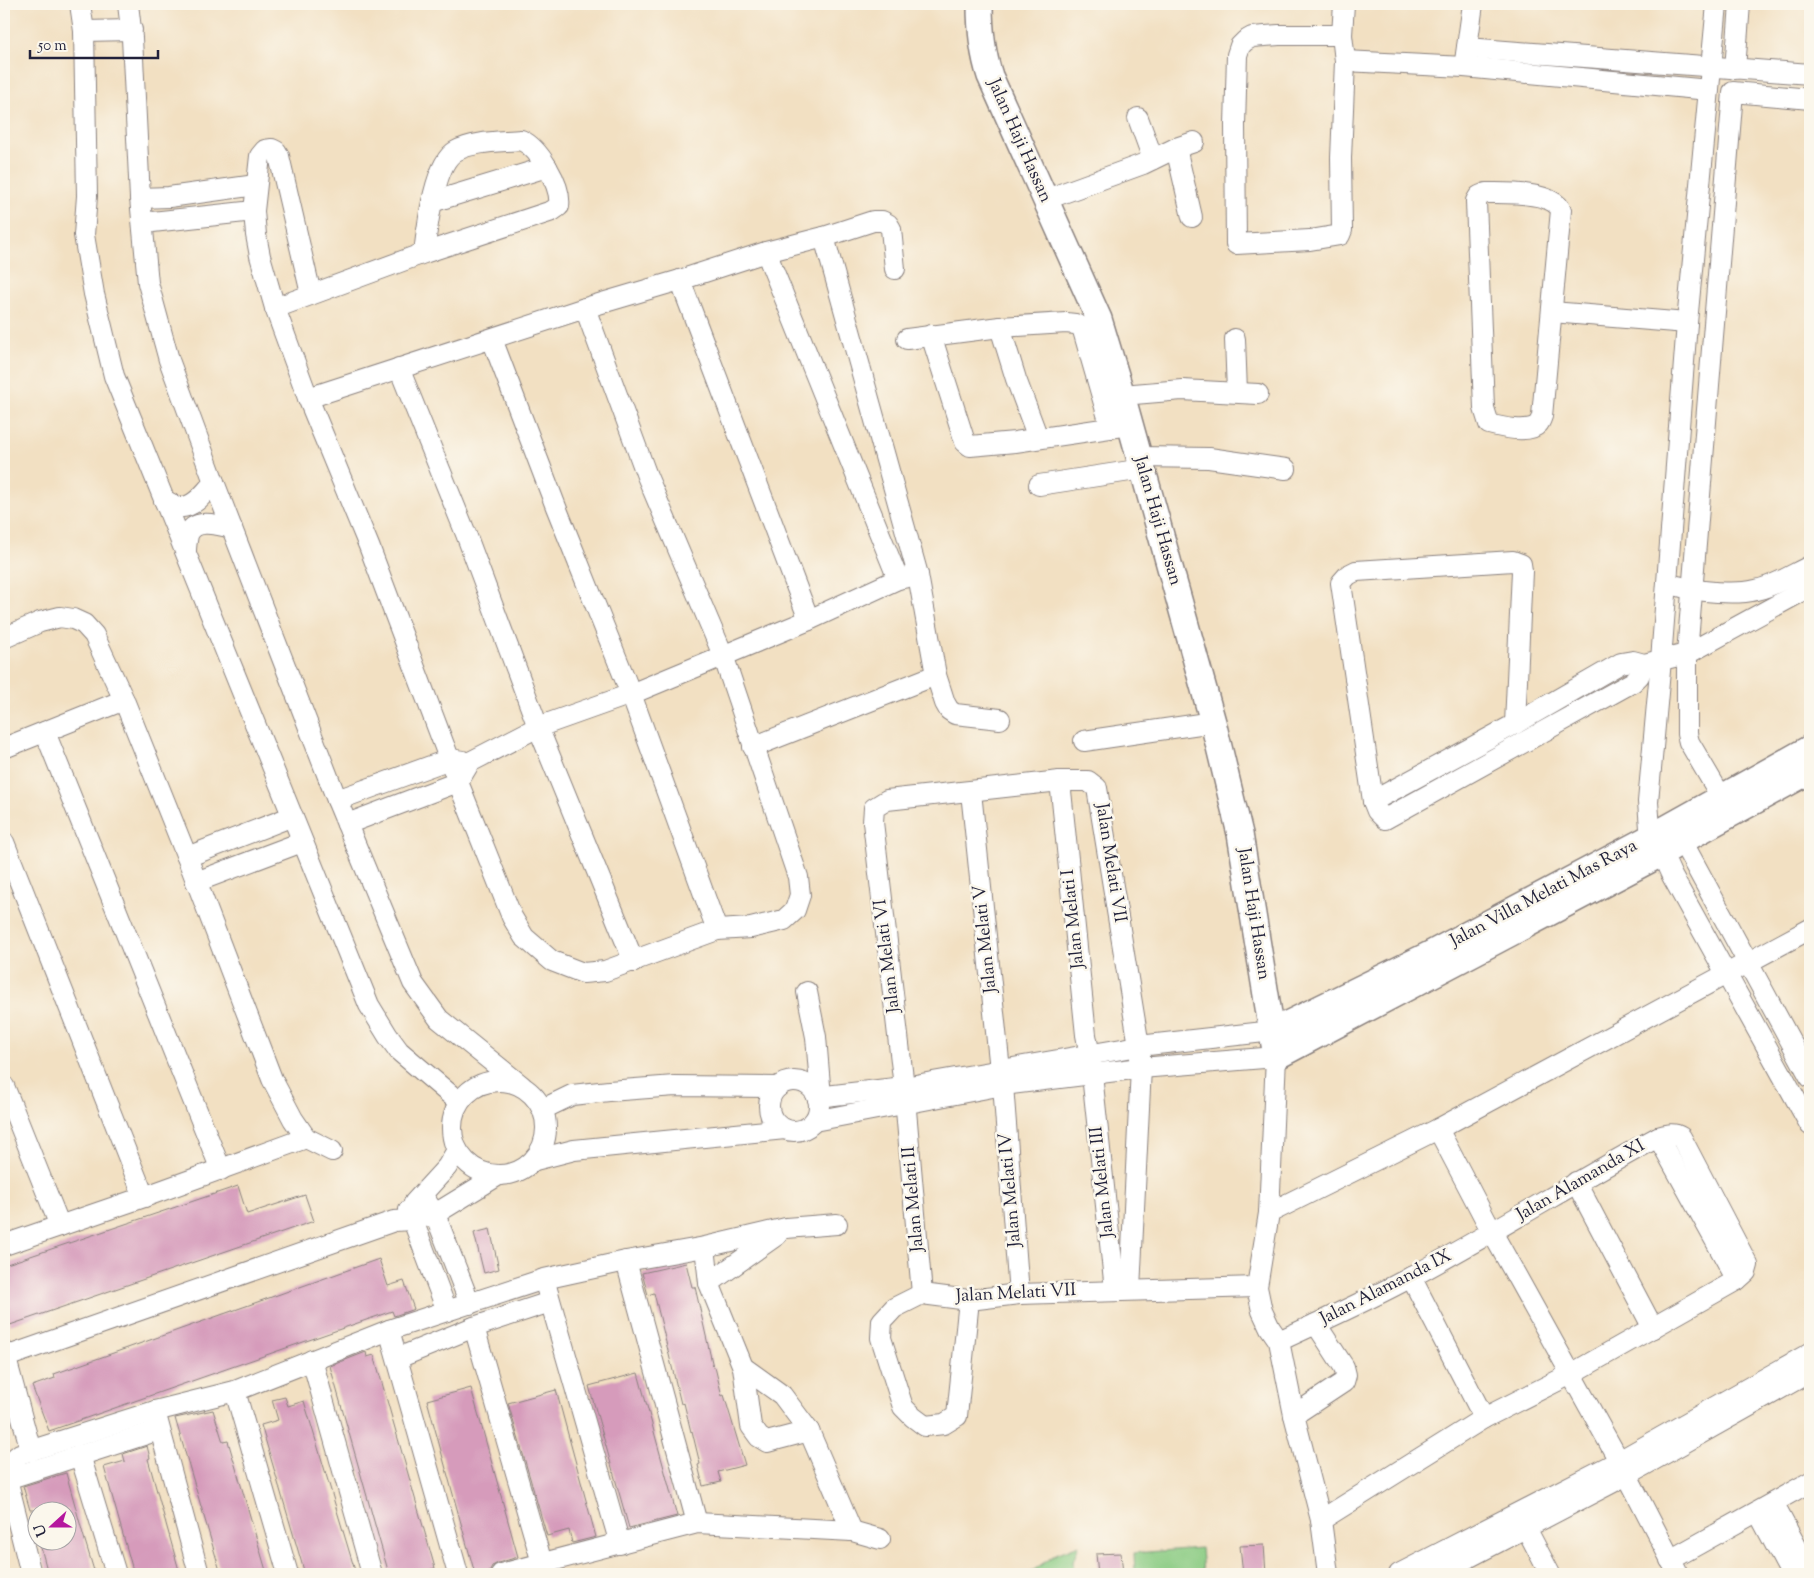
<svg xmlns="http://www.w3.org/2000/svg" width="1814" height="1578" font-family="'Sorts Mill Goudy',serif">
<style>
.green{fill:#8ccc84;stroke:#577760}
.building{fill:#d69bbb}
.lines{fill:none;stroke-linecap:round;stroke-linejoin:round}
.minor-casing{stroke:#8a817e;stroke-width:22}
.tertiary-casing{stroke:#8a817e;stroke-width:28}
.minor{stroke:#fff;stroke-width:20}
.tertiary{stroke:#fff;stroke-width:25}
.labels{text-anchor:middle;dominant-baseline:central;stroke-width:5;stroke-linejoin:round;paint-order:stroke}
.street-label{font-size:18px;fill:#22223b;stroke:#fbf7ec}
</style>
<rect width="100%" height="100%" fill="#fbf7ec"/>
<filter id="ink" filterUnits="userSpaceOnUse"><feTurbulence type="fractalNoise" baseFrequency=".02" numOctaves="2"/><feDisplacementMap in="SourceGraphic" scale="10" xChannelSelector="R" yChannelSelector="G"/><feConvolveMatrix kernelMatrix="1 2 1 2 8 2 1 2 1" color-interpolation-filters="sRGB"/></filter>
<filter id="wash" filterUnits="userSpaceOnUse"><feTurbulence type="fractalNoise" baseFrequency=".0096" numOctaves="4" result="noise"/><feDisplacementMap in="SourceGraphic" scale="20" xChannelSelector="R" yChannelSelector="G"/><feGaussianBlur stdDeviation="1.12" result="paint"/><feColorMatrix in="noise" values="0 0 0 0 0 0 0 0 0 0 0 0 0 0 0 0 0 1.4 0 .05"/><feComposite in="paint" operator="in"/></filter>
<g filter="url(#wash)">
<rect width="100%" height="100%" fill="#f2e0c2"/>
<g class="green">
<polygon points="1079,1545 1073,1562 1074,1574 1030,1574 1031,1572 1056,1554"/>
<polygon points="1201,1548 1203,1574 1135,1574 1134,1553"/>
</g>
<g id="blocks">
<g class="building">
<polygon points="238,1186 247,1214 305,1195 314,1221 10,1325 4,1306 4,1265"/>
<polygon points="490,1229 499,1269 484,1273 474,1233"/>
<polygon points="379,1259 388,1286 404,1281 414,1309 394,1316 392,1311 49,1431 32,1386 55,1378 54,1374"/>
<polygon points="686,1263 692,1287 695,1287 713,1367 715,1367 722,1396 724,1395 745,1465 718,1472 721,1482 703,1486 698,1465 700,1464 692,1431 691,1432 684,1403 681,1404 654,1293 648,1295 642,1273"/>
<polygon points="366,1352 367,1357 374,1355 435,1568 415,1574 389,1574 330,1366"/>
<polygon points="638,1373 677,1516 629,1528 589,1386"/>
<polygon points="471,1388 518,1557 498,1563 492,1566 489,1572 481,1574 475,1574 427,1400"/>
<polygon points="556,1390 596,1537 572,1543 569,1530 547,1536 508,1403"/>
<polygon points="285,1397 288,1406 304,1401 356,1574 305,1574 261,1425 278,1420 272,1400"/>
<polygon points="213,1410 223,1442 228,1441 267,1574 221,1574 175,1418"/>
<polygon points="147,1446 150,1458 148,1459 180,1574 134,1574 104,1467 125,1461 123,1454"/>
<polygon points="66,1473 83,1534 95,1574 48,1574 39,1540 68,1540 68,1510 30,1510 23,1486"/>
<polygon points="1264,1545 1266,1574 1243,1574 1240,1546"/>
<polygon points="1121,1553 1123,1574 1098,1574 1096,1554"/>
</g>
</g>
</g>
<g filter="url(#ink)">
<use href="#blocks" fill-opacity="0" stroke="#8a817e" stroke-width="1"/>
<g class="lines">
<defs>
<g id="minor">
<polyline points="80,4 84,31 87,196 84,235 94,294 114,376 369,1005 388,1036 399,1051 459,1102"/>
<polyline points="128,4 132,38 140,198 148,283 169,360 214,482 337,800 413,983 439,1019 522,1086"/>
<polyline points="1717,4 1687,323 1661,660 1648,802 1650,828 1672,876 1810,1125"/>
<polyline points="84,31 132,30"/>
<polyline points="1342,35 1279,35 1252,37 1245,41 1240,46 1237,55 1235,125 1236,244 1310,240 1340,235 1342,230 1341,158 1345,61 1342,35 1344,4"/>
<polyline points="1467,48 1810,74"/>
<polyline points="1345,61 1464,67 1709,90"/>
<polyline points="1465,61 1473,4"/>
<polyline points="1735,69 1740,4"/>
<polyline points="1138,118 1153,159"/>
<path d="M 1486,193 C 1504,193 1552,191 1561,210 L 1542,416 C 1541,419 1540,422 1538,424 C 1530,434 1500,427 1489,424 L 1484,408 L 1476,201 L 1479,196 Z"/>
<polyline points="140,198 169,197 256,185"/>
<polyline points="1044,200 1143,164 1176,148"/>
<polyline points="432,202 547,167"/>
<polyline points="1192,217 1176,148 1194,142"/>
<polyline points="143,223 254,211"/>
<polyline points="824,237 918,575 936,675 945,703 949,710 955,714 1000,719"/>
<polyline points="766,252 898,579"/>
<polyline points="680,280 809,620"/>
<polyline points="311,294 279,156 276,151 272,149 265,150 260,156 254,211 256,235 260,256 275,308 308,398 369,546 458,782 512,917 524,937 552,961 583,973 605,971 717,930 751,928 784,920 795,910 800,895 798,877 723,655 647,476 585,308"/>
<path d="M 275,308 L 424,253 L 552,211 L 559,206 C 562,186 539,148 521,140 C 500,142 474,141 456,151 C 434,163 427,229 424,253"/>
<polyline points="1552,312 1687,323"/>
<polyline points="1000,327 1016,379 1038,438"/>
<polyline points="931,335 965,442 970,446 1015,442 1123,426"/>
<polyline points="492,339 556,507 631,694 717,930"/>
<polyline points="907,339 1000,327 1066,323 1075,324 1082,327 1111,428"/>
<polyline points="1235,339 1237,392"/>
<polyline points="399,368 466,534 538,727 634,962"/>
<polyline points="1122,395 1182,390 1258,394"/>
<polyline points="308,398 585,308 680,280 766,252 824,237 873,221 882,221 888,224 891,229 895,269"/>
<polyline points="1139,457 1209,458 1286,469"/>
<polyline points="1039,485 1143,469"/>
<path d="M 164,500 C 169,502 175,507 179,507 C 194,509 206,491 214,482"/>
<path d="M 186,551 C 186,546 187,540 188,535 C 194,517 219,525 232,528"/>
<path d="M 1678,586 C 1698,592 1737,595 1756,590 C 1775,586 1793,574 1810,566"/>
<polyline points="4,638 40,622 60,617 73,619 84,624 94,635 124,700 187,857 272,1079 293,1119 306,1138 332,1151"/>
<polyline points="1515,724 1522,571 1521,564 1513,561 1356,571 1348,575 1341,583 1373,801 1377,811 1385,819 1633,682 1639,676 1644,664"/>
<polyline points="45,732 221,1170"/>
<polyline points="1084,741 1213,722"/>
<polyline points="753,747 936,675"/>
<polyline points="4,748 124,700"/>
<polyline points="1060,781 1086,1035 1090,1056 1115,1290"/>
<polyline points="971,792 1000,1070 1003,1085 1019,1294"/>
<polyline points="337,800 450,759 463,761"/>
<polyline points="1373,801 1515,724 1621,663 1633,661 1644,664 1687,654 1810,587"/>
<polyline points="1729,810 1689,742 1687,734 1687,654 1733,92 1810,99"/>
<polyline points="347,824 458,782 470,762 538,727 631,694 809,620 898,579 918,575"/>
<polyline points="1675,828 1810,1077"/>
<polyline points="4,842 144,1197"/>
<polyline points="187,857 293,816"/>
<polyline points="196,882 302,842"/>
<polyline points="807,992 816,1037 821,1097"/>
<circle cx="499" cy="1128" r="47"/>
<circle cx="794" cy="1106" r="25"/>
<polyline points="4,1086 60,1226"/>
<polyline points="817,1097 904,1087 1139,1046 1273,1031"/>
<polyline points="543,1109 572,1095 609,1091 675,1086 778,1087"/>
<polyline points="814,1121 1003,1085 1141,1068 1276,1057 1269,1213 1257,1287 1262,1311 1270,1328 1279,1341 1294,1415 1321,1520 1328,1574"/>
<polyline points="1438,1129 1492,1232 1627,1475 1678,1574"/>
<polyline points="1658,1137 1737,1280"/>
<polyline points="535,1160 574,1150 785,1129"/>
<polyline points="1576,1182 1653,1328"/>
<polyline points="422,1195 435,1214 470,1304"/>
<polyline points="414,1203 447,1167 457,1150"/>
<polyline points="409,1210 447,1311"/>
<polyline points="1269,1213 1438,1129 1810,929"/>
<polyline points="4,1245 144,1197 306,1138"/>
<polyline points="705,1247 709,1283 743,1367 751,1426 759,1437 767,1442 809,1431"/>
<polyline points="626,1261 697,1523"/>
<polyline points="1411,1277 1484,1418"/>
<polyline points="544,1279 620,1544"/>
<polyline points="709,1283 777,1235"/>
<polyline points="922,1294 904,1087 873,822 874,808 887,800 1060,781 1088,781 1097,788 1139,1046 1141,1068 1130,1289"/>
<polyline points="969,1300 957,1416 944,1424 925,1426 913,1417 903,1407 881,1338 882,1321 894,1308 922,1294 969,1300 1019,1294 1257,1287"/>
<polyline points="474,1327 542,1563"/>
<polyline points="389,1330 458,1574"/>
<path d="M 1279,1341 C 1324,1320 1369,1300 1413,1276 C 1495,1232 1575,1182 1658,1137 C 1666,1135 1673,1132 1681,1137 L 1748,1265 L 1746,1272 L 1737,1280 L 1571,1374 L 1484,1418 L 1321,1520"/>
<polyline points="4,1351 31,1451"/>
<polyline points="6,1357 394,1221 413,1220 435,1214 497,1176"/>
<polyline points="398,1358 474,1327 550,1302"/>
<polyline points="312,1360 372,1574"/>
<polyline points="743,1367 782,1395 809,1431 852,1531"/>
<polyline points="235,1391 288,1574"/>
<polyline points="155,1411 199,1574"/>
<polyline points="1294,1415 1344,1382 1346,1375 1344,1367 1316,1324"/>
<polyline points="80,1455 116,1574"/>
<polyline points="7,1479 159,1430"/>
<polyline points="1773,1503 1810,1572"/>
<polyline points="1758,1512 1791,1574"/>
<polyline points="1526,1528 1550,1574"/>
<polyline points="1670,1560 1810,1482"/>
<path d="M 31,1574 L 7,1479 C 8,1467 10,1461 20,1454 L 155,1411 L 235,1391 L 389,1330 L 544,1279 L 626,1261 L 705,1247 L 786,1228 L 837,1224"/>
<polyline points="501,1574 697,1523 852,1531 880,1539"/>
<polyline points="1399,1574 1619,1461 1810,1353"/>
<polyline points="1437,1574 1627,1475 1810,1372"/>
</g>
<g id="tertiary">
<path d="M 980,4 C 980,29 982,52 990,76 L 1099,319 L 1122,395 L 1213,722 L 1240,834 L 1276,1057 L 1661,854 L 1682,841 L 1810,771"/>
<polyline points="1273,1031 1428,955 1645,840 1810,748"/>
</g>
</defs>
<use href="#minor" class="minor-casing"/>
<use href="#tertiary" class="tertiary-casing"/>
<use href="#minor" class="minor"/>
<use href="#tertiary" class="tertiary"/>
</g>
</g>
<g class="labels">
<g class="street-label">
<text transform="translate(1019 141) rotate(66)">Jalan Haji Hassan</text>
<text transform="translate(1157 521) rotate(74)">Jalan Haji Hassan</text>
<text transform="translate(1110 863) rotate(81)">Jalan Melati VII</text>
<text transform="translate(1544 894) rotate(-28)">Jalan Villa Melati Mas Raya</text>
<text transform="translate(1253 914) rotate(81)">Jalan Haji Hassan</text>
<text transform="translate(1074 919) rotate(-96)">Jalan Melati I</text>
<text transform="translate(986 939) rotate(-96)">Jalan Melati V</text>
<text transform="translate(888 956) rotate(-97)">Jalan Melati VI</text>
<text transform="translate(1581 1181) rotate(-30)">Jalan Alamanda XI</text>
<text transform="translate(1103 1182) rotate(-96)">Jalan Melati III</text>
<text transform="translate(1011 1190) rotate(-95)">Jalan Melati IV</text>
<text transform="translate(914 1199) rotate(-95)">Jalan Melati II</text>
<text transform="translate(1386 1288) rotate(-27)">Jalan Alamanda IX</text>
<text transform="translate(1016 1294) rotate(-3)">Jalan Melati VII</text>
</g>
</g>
<rect width="1814" height="1578" fill="none" stroke="#fbf7ec" stroke-width="20"/>
<g transform="translate(52 1526) rotate(249)"><circle r="24" fill="#fbf7ec" stroke="#a4a2a5"/>
<path d="M0-4L9 19L0 12L-9 19Z" fill="#b5179e"/>
<text y="-8" font-size="14" font-weight="bold" text-anchor="middle" fill="#22223b">U</text>
</g>
<path d="M30 50v8h128v-8" fill="none" stroke="#22223b" stroke-width="2.5"/>
<text x="38" y="50" font-size="15" fill="#22223b" stroke="#fbf7ec" stroke-width="4" paint-order="stroke">50 m</text>
</svg>
